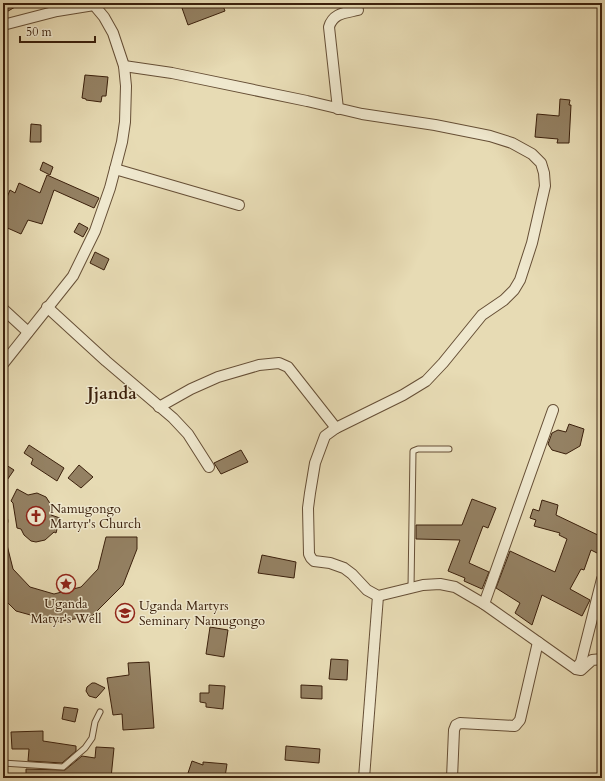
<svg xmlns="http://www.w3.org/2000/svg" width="605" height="781" font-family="Cardo,serif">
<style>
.building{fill:#948163;stroke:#3b200c}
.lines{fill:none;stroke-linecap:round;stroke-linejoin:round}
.lane-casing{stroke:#664f36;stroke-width:7}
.street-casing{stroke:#664f36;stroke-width:12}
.lane{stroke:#efe8ce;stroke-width:5}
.street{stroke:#efe8ce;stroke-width:10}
.labels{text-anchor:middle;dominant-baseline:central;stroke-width:3;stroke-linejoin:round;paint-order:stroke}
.poi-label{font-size:13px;fill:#3b200c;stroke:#efe8ce;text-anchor:start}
.district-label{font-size:17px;font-weight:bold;fill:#3b200c;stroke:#efe8ce}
</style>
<rect width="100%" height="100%" fill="#e7dbb4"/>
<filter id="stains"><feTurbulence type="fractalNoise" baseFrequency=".005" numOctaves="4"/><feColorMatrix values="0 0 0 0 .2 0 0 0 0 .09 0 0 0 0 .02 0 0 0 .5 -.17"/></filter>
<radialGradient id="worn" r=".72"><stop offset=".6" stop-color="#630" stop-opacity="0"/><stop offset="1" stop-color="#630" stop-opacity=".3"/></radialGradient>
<g class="building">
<polygon points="3,3 22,3 3,14"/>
<polygon points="194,3 222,3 225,11 188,25 182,8"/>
<polygon points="85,75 108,77 106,96 102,96 101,102 86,100 86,99 82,98"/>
<polygon points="560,99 570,100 569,105 571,105 569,143 557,143 558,139 535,137 537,114 559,116"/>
<polygon points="31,124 41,125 41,142 30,142"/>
<polygon points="43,162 53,167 50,175 40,170"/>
<polygon points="47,175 99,198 94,208 54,190 42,224 28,220 21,234 3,226 3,207 10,190 15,193 19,183 40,193"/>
<polygon points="79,223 88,228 83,237 74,232"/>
<polygon points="95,252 109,259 104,270 90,263"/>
<polygon points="569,424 584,429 580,446 566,454 552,450 548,444 552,433 558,430 566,432"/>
<polygon points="29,445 64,468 57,481 31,464 33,459 24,453"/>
<polygon points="241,450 248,462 221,474 214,463"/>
<polygon points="3,463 14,470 3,486"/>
<polygon points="79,465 93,477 81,488 68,478"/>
<polygon points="17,489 28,495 37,493 46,497 51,505 51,515 60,518 56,533 54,532 45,540 36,542 31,541 24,535 21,529 17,528 13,503 11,501"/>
<polygon points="472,499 496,508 488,528 483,526 469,563 489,572 482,589 464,581 465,578 448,571 460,540 416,539 416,525 462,525"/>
<polygon points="542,500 558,505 556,515 602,537 602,547 599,554 591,550 584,570 581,569 570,589 590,600 582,616 542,595 532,625 515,613 520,603 496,588 510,551 555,572 567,539 559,535 560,533 534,526 536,520 530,518 533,509 539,511"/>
<polygon points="106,537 137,537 137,549 123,585 92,616 56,622 16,611 3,598 3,542 6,541 13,569 30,587 54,594 81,587 98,569"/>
<polygon points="262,555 296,562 294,578 258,573"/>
<polygon points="210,627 228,630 224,657 206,654"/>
<polygon points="331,659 348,660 347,680 329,679"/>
<polygon points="149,662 154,728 123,730 122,714 113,715 107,678 129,675 128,663"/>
<polygon points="92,683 95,683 105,688 98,696 96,698 89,696 86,691 87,687"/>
<polygon points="209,685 225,686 223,709 206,707 206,703 200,702 200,693 209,693"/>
<polygon points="301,685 322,686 322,699 301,698"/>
<polygon points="64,707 78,709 75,722 62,719"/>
<polygon points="43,731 43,741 76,746 76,751 62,763 28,761 29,749 12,749 11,732"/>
<polygon points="286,746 320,749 319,763 285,760"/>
<polygon points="96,747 114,748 111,778 49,778 26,775 26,769 65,770 82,756 95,758"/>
<polygon points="192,761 203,765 203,762 227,764 225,777 199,774 199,776 188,773"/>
</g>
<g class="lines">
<defs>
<g id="lane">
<polyline points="3,521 5,521"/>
<polyline points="411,588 413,451 418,449 449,449"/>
<polyline points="3,763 63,767 85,748 92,738 95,722 100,712"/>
</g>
<g id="street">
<polyline points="3,25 57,11 94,5 104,17 113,33 124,66 126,86 125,122 122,142 115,169 110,188 95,231 73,276 3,364"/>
<polyline points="124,66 172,73 307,101 362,114 435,125 490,136 512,143 532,154 541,163 544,173 545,186 532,243 520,280 514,290 504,300 482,315 443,363 426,381 403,395 336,428 325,436 315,463 310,493 308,508 309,554 311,558 314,561 330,563 344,568 352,574 367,590 378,596 423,585 440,584 455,587 484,604 576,669 581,670 592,660 602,659"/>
<path d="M 338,109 L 329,27 C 333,13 345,13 358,10"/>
<polyline points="115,169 239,205"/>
<polyline points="47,307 106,361 173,418 188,434 209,467"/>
<polyline points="3,309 28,332"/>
<polyline points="159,407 191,389 218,377 259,365 279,363 288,367 336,428"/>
<polyline points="484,604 553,410"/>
<polyline points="576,669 581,662 602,579"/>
<polyline points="364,778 378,596"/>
<polyline points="452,778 454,730 456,725 460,723 515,726 520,720 538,642"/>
</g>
</defs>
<use href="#lane" class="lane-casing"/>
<use href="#street" class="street-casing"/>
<use href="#lane" class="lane"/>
<use href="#street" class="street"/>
</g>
<defs>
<symbol id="church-ring" viewBox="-11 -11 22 22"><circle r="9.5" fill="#efe8ce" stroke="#8f2418" stroke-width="1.5"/><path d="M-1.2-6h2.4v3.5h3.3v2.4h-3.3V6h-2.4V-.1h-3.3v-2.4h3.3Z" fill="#8f2418"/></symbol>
<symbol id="sight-ring" viewBox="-11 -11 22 22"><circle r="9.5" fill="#efe8ce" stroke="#8f2418" stroke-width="1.5"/><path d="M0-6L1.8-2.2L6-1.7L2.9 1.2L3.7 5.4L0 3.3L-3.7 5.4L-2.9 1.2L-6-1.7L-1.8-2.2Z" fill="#8f2418"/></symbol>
<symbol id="university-ring" viewBox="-11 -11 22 22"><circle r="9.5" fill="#efe8ce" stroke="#8f2418" stroke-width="1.5"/><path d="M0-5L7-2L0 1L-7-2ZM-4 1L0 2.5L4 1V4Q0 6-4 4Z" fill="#8f2418"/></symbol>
</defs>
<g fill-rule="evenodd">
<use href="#church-ring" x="25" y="505" width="22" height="22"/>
<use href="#sight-ring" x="55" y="573" width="22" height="22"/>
<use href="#university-ring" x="114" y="602" width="22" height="22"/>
</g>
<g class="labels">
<g class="poi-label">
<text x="50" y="509">Namugongo<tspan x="50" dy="15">Martyr's Church</tspan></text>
<text x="66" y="604" text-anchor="middle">Uganda<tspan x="66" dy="15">Matyr's Well</tspan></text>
<text x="139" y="606">Uganda Martyrs<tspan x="139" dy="15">Seminary Namugongo</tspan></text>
</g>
<g class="district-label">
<text x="112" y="393">Jjanda</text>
</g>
</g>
<rect width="605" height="781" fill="none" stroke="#e7dbb4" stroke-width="16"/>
<rect x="4" y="4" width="597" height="773" fill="none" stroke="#3b200c" stroke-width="2"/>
<rect x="8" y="8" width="589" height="765" fill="none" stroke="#3b200c"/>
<path d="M20 36v6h75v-6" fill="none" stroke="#3b200c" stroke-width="2"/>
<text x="26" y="36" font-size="12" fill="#3b200c" stroke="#efe8ce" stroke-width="3" paint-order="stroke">50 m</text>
<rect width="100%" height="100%" filter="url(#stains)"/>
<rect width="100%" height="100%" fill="url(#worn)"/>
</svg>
